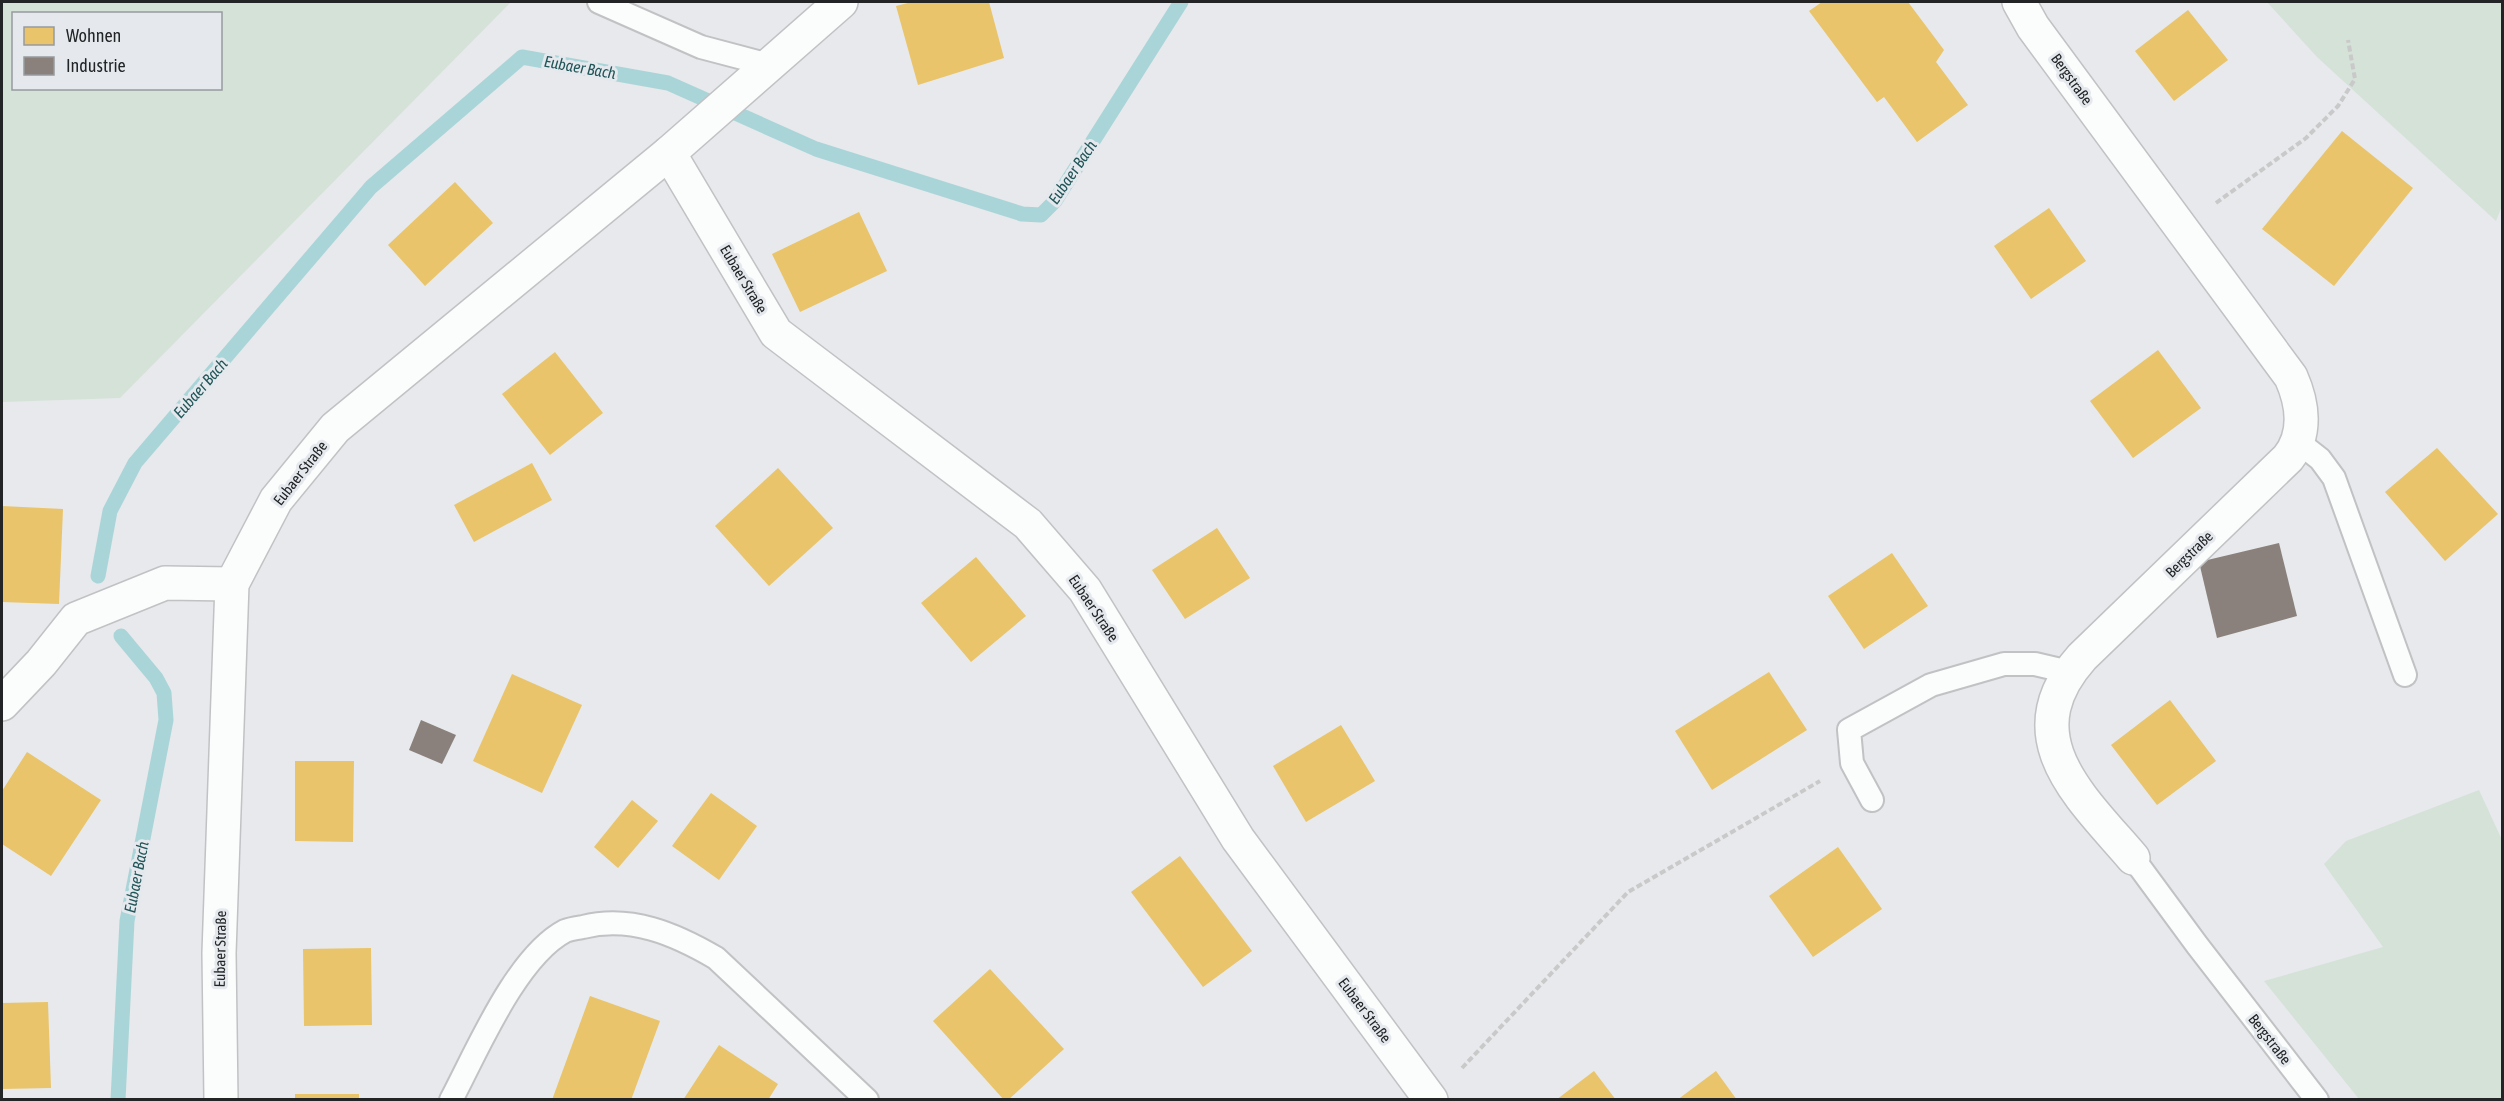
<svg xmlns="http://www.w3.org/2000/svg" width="2504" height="1101" font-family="'Asap Condensed',sans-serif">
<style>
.green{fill:#d5e2d8;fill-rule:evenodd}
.homes{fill:#e9c46a}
.industry{fill:#8a817c}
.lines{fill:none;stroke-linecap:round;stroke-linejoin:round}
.stream{stroke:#aad5d8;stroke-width:15}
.service-casing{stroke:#c0c2c4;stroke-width:26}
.minor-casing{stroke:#c0c2c4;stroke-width:36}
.tertiary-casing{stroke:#c0c2c4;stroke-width:36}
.path{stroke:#c9c9ca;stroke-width:4;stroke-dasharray:6 3;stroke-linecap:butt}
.service{stroke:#fbfcfc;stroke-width:22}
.minor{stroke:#fbfcfc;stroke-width:33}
.tertiary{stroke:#fbfcfc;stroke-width:33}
.labels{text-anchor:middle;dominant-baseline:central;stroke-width:6;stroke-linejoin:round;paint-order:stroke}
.street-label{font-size:15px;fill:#222426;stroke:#e5e9ee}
.water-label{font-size:16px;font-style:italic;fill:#215658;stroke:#e5e9ee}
</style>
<rect width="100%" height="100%" fill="#e7e9ec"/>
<g class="green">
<path d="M 2,2 L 511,2 L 120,398 L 2,402 ZM 14,14 L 220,14 L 220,88 L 14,88 Z"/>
<polygon points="2267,2 2502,2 2502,206 2496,221 2317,57"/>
<polygon points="2479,790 2502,840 2502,1099 2359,1099 2264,981 2383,947 2324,864 2346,841"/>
</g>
<g class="homes">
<polygon points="912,2 989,2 1004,58 918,85 896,6"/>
<polygon points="1822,2 1908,2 1944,50 1936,62 1968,105 1917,142 1884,97 1877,102 1809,11"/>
<polygon points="2188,10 2228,60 2174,101 2135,51"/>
<polygon points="2342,131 2413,188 2334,286 2262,229"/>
<polygon points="455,182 493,223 425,286 388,245"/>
<polygon points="2049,208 2086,261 2031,299 1994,246"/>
<polygon points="859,212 887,271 800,312 772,254"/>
<polygon points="2158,350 2201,408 2133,458 2090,401"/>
<polygon points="555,352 603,413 550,455 502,394"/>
<polygon points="2437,448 2498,514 2445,561 2385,492"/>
<polygon points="532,463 552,500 474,542 454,505"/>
<polygon points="778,468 833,528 769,586 715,526"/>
<polygon points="2,506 63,509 59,604 2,602"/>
<polygon points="1217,528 1250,578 1185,619 1152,570"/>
<polygon points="1892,553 1928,606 1864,649 1828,596"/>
<polygon points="976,557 1026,616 971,662 921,603"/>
<polygon points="1769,672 1807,730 1712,790 1675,731"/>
<polygon points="512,674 582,705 542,793 473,761"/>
<polygon points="2170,700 2216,761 2157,805 2111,745"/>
<polygon points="1341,725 1375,781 1306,822 1273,766"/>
<polygon points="27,752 101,800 51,876 2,844 2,791"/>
<polygon points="295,761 354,761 353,842 295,841"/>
<polygon points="711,793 757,826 719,880 672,846"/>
<polygon points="632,800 658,821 618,868 594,847"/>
<polygon points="1838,847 1882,909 1813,957 1769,896"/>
<polygon points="1180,856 1252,951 1203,987 1131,892"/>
<polygon points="371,948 372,1025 304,1026 303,949"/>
<polygon points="990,969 1064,1049 1008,1100 1004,1100 933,1021"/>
<polygon points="590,996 660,1021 631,1100 552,1100"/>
<polygon points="48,1002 51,1088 2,1089 2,1003"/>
<polygon points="719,1045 778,1084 768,1100 683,1100"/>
<polygon points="1594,1071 1616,1100 1556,1100"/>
<polygon points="1716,1071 1737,1100 1677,1100"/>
<rect x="295" y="1094" width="64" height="6"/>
</g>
<g class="industry">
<polygon points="2279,543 2297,616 2217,638 2199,562"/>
<polygon points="421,720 456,735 442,764 409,750"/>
</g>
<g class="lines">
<g class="stream">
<polyline points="98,576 110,511 135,463 371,187 522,57 668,83 816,149 1022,214 1041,215 1055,201 1181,2"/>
<polyline points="118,1100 127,921 166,720 164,693 156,678 121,636"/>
</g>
<defs>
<g id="service">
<polyline points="599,2 701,47 769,65"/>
<polyline points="2297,441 2320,459 2334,478 2405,675"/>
<polyline points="1872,800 1852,763 1849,730 1931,685 2004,664 2035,664 2069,672"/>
<polyline points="2133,858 2197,945 2317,1100"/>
<path d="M 451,1100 C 477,1051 516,957 565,931 C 570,929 577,928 583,927 C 631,915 675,934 716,958 L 867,1100"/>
</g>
<g id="minor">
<path d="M 2019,2 L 2033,27 L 2291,377 C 2303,404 2307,434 2288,458 L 2082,657 C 2011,737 2081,797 2133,858"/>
<polyline points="669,153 776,333 1028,524 1085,590 1238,839 1431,1100"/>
<polyline points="2,704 41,663 76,619 165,583 232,584"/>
</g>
<polyline id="tertiary" points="221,1100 219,953 232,584 276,500 335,428 669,153 841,2"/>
</defs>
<use href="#service" class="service-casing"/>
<use href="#minor" class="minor-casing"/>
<use href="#tertiary" class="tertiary-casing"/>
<g class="path">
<polyline points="2216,203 2306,138 2338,106 2355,79 2348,40"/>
<polyline points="1462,1068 1628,892 1820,781"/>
</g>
<use href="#service" class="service"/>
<use href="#minor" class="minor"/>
<use href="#tertiary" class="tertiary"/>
</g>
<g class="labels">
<g class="street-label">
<text transform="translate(2072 79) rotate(54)">Bergstraße</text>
<text transform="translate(744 279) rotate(59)">Eubaer Straße</text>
<text transform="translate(300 473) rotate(-52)">Eubaer Straße</text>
<text transform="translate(2189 554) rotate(-44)">Bergstraße</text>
<text transform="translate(1094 608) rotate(56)">Eubaer Straße</text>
<text transform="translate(220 949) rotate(-89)">Eubaer Straße</text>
<text transform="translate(1365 1010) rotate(53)">Eubaer Straße</text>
<text transform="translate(2270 1039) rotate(52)">Bergstraße</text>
</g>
<g class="water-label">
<text transform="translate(580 67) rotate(10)">Eubaer Bach</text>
<text transform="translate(1072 172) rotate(-56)">Eubaer Bach</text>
<text transform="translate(200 388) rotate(-49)">Eubaer Bach</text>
<text transform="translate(136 877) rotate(-79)">Eubaer Bach</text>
</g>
</g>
<rect width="2504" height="1101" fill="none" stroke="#222426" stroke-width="6"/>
<rect x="12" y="12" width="210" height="78" fill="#e5e9ee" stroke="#979a9e" stroke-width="1.5"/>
<rect x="24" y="27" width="30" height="18" fill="#e9c46a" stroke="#979a9e" stroke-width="1.5"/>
<text x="66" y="42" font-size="18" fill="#222426">Wohnen</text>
<rect x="24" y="57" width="30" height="18" fill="#8a817c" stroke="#979a9e" stroke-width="1.5"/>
<text x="66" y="72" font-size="18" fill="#222426">Industrie</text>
</svg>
